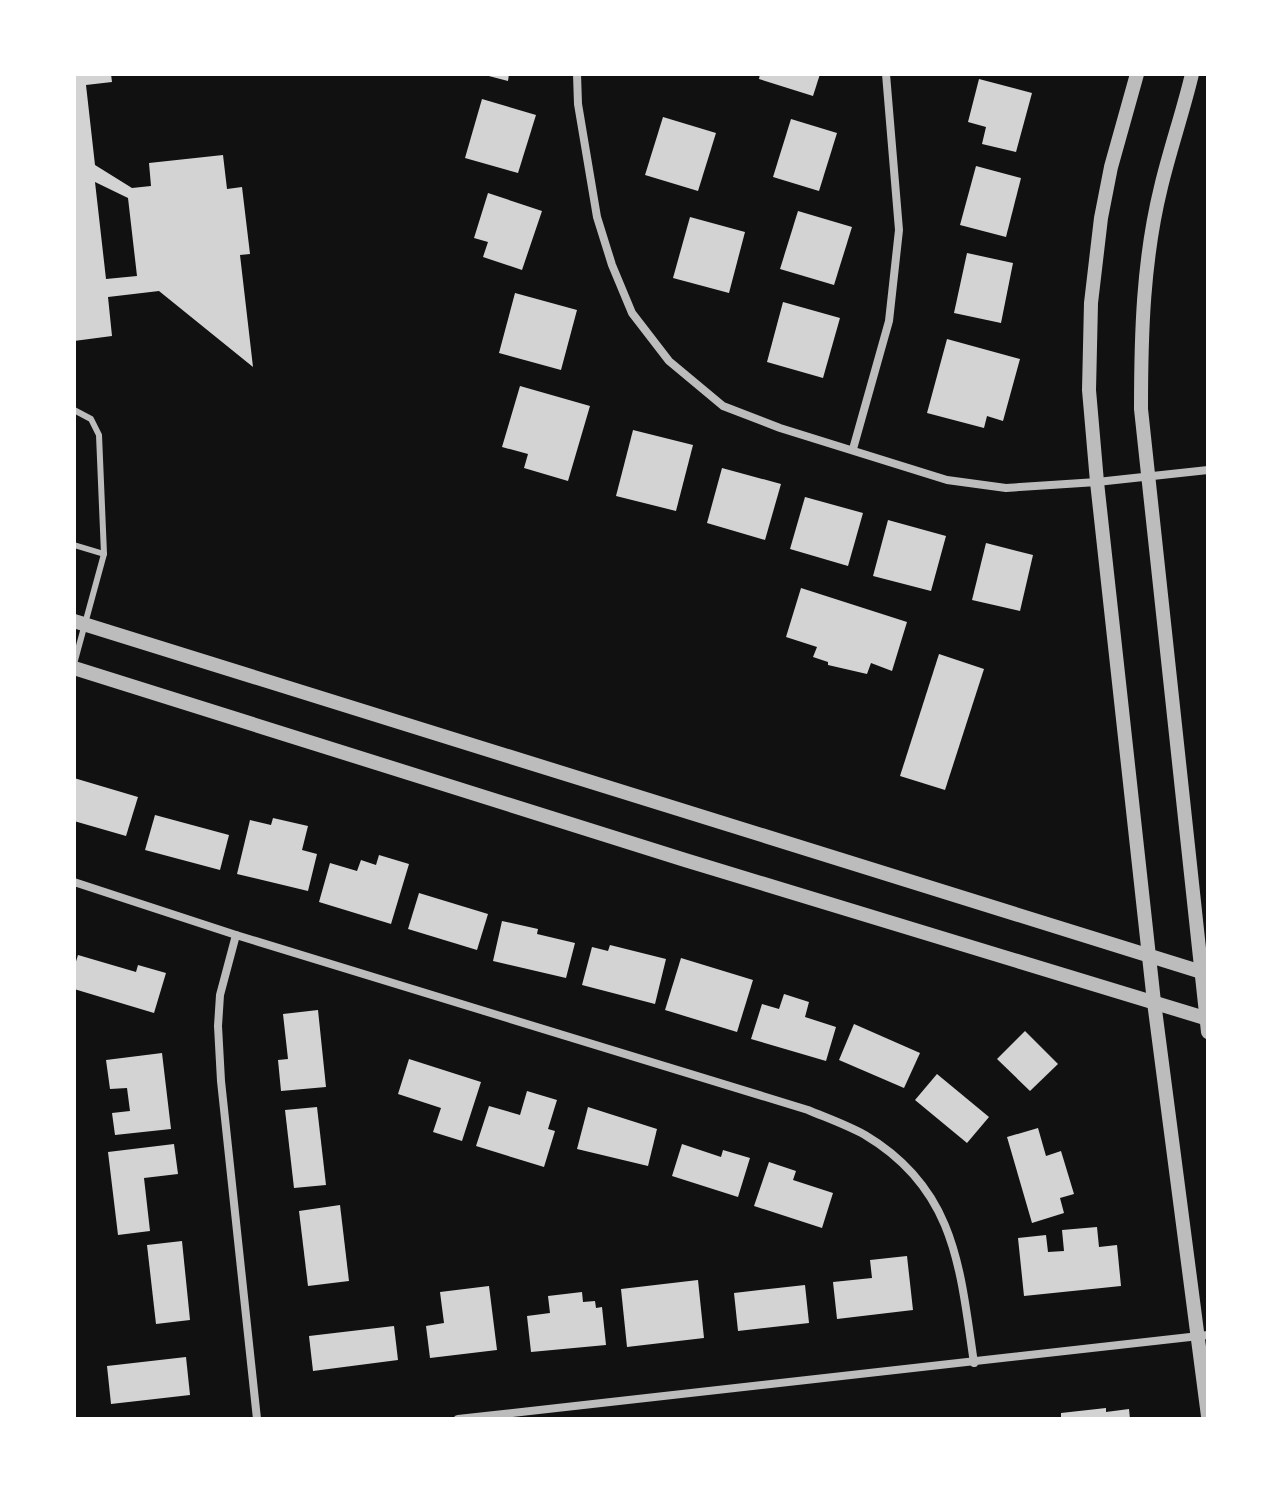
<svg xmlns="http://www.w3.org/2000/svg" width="1282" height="1493" font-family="'DM Sans',sans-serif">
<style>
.building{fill:#d3d3d3;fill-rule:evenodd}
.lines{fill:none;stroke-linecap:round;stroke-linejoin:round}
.service{stroke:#bcbcbc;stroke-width:6}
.minor{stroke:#bcbcbc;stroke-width:8}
.tertiary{stroke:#bcbcbc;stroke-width:14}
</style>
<rect width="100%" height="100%" fill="#111"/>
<g class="building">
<path d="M 74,74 L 111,74 L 112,82 L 86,85 L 95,165 L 132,188 L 151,186 L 149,163 L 223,155 L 227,189 L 242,187 L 250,254 L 240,255 L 253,367 L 159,291 L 108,297 L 112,336 L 74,341 ZM 95,182 L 128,198 L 137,276 L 106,279 Z"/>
<polygon points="481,74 509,74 508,81"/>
<polygon points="760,74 820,74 813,96 759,79"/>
<polygon points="979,79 1032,93 1016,152 982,144 986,127 968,122"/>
<polygon points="482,99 536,115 518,173 465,158"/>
<polygon points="663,117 716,133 698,191 645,175"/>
<polygon points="791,119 837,133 819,191 773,177"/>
<polygon points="976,166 1021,178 1006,237 960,225"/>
<polygon points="488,193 542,211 522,270 483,257 488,242 474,238"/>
<polygon points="798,211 852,227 834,285 780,269"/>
<polygon points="690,217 745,232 729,293 673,278"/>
<polygon points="967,253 1013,263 1001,323 954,313"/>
<polygon points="515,293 577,310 561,370 499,353"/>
<polygon points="783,302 840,318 823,378 767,362"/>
<polygon points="947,339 1020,359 1003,421 987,416 984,428 927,413"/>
<polygon points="520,386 590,406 568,481 524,468 528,454 502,447"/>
<polygon points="633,430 693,445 676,511 616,496"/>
<polygon points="722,468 781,484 765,540 707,523"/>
<polygon points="805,497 863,513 848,566 790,549"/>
<polygon points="888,520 946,536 931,591 873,576"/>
<polygon points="986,543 1033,555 1020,611 972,600"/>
<polygon points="801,588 907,622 892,671 871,663 867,674 828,665 828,662 813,657 817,647 786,637"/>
<polygon points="939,654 984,669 945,790 900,776"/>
<polygon points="74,778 138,797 126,836 74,821"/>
<polygon points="155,815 229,835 220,870 145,850"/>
<polygon points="273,818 308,826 302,850 317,854 308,891 237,874 250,820 271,825"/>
<polygon points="379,855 409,864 391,924 319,902 330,863 357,871 361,860 376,865"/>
<polygon points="419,893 488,914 477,950 408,929"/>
<polygon points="502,921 538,929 537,934 575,943 566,978 493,961"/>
<polygon points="610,945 666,959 655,1004 582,985 592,947 608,951"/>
<polygon points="78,955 136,972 138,965 166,973 154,1013 74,989 74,968"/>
<polygon points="681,958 753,980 737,1032 665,1010"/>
<polygon points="784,994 809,1002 805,1017 836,1027 826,1061 751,1039 762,1004 779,1009"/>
<polygon points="318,1010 326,1087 281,1091 278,1060 288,1059 283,1014"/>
<polygon points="854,1024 920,1053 904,1088 839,1060"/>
<polygon points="1025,1031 1058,1064 1030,1091 997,1059"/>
<polygon points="162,1053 171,1129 115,1135 112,1113 130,1111 127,1088 110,1089 106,1060"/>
<polygon points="409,1059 481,1082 462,1141 433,1132 441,1108 398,1094"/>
<polygon points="937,1074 989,1117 967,1143 915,1100"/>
<polygon points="527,1091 557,1100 548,1129 555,1131 544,1167 476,1146 489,1106 520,1115"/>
<polygon points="317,1107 326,1185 294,1188 285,1110"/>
<polygon points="588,1107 657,1129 648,1166 577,1149"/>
<polygon points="1038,1128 1046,1156 1061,1151 1074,1194 1060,1198 1064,1213 1032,1223 1007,1137"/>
<polygon points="174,1144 178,1174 144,1178 150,1231 118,1235 108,1152"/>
<polygon points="682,1144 721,1157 723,1150 750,1158 738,1197 672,1176"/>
<polygon points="769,1162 796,1171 793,1180 833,1193 822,1228 754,1206"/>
<polygon points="340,1205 349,1281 308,1286 299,1211"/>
<polygon points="1097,1227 1099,1247 1117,1245 1121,1286 1024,1296 1018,1238 1046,1235 1048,1252 1064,1251 1062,1230"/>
<polygon points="182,1241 190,1320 156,1324 147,1245"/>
<polygon points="907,1256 913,1310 837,1319 833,1282 872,1278 870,1260"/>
<polygon points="698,1280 704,1338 627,1347 621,1289"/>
<polygon points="805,1285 809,1323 738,1331 734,1293"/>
<polygon points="489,1286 497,1350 430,1358 426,1326 444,1323 440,1292"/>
<polygon points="582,1292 583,1302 595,1301 596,1308 602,1307 606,1345 531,1352 527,1316 550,1313 548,1296"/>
<polygon points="394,1326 398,1360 313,1371 309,1336"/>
<polygon points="186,1357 190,1395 111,1404 107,1366"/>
<polygon points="1106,1408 1106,1412 1129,1409 1130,1419 1061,1419 1061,1413"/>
</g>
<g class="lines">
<g class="service">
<polyline points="74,410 91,419 99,435 104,554 74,664"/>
<polyline points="74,545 104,554"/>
</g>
<g class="minor">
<polyline points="577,74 578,104 597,217 612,265 632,313 669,361 723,406 780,428 947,480 1006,488 1097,482 1208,470"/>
<polyline points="853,449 889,321 899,230 886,74"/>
<path d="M 74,882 L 236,935 L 808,1110 C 827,1118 847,1125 865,1135 C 956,1189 960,1269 974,1363"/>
<polyline points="236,935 220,995 218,1026 221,1081 257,1419"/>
<polyline points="458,1419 1208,1335"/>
</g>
<g class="tertiary">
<polyline points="1137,74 1111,167 1101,218 1091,303 1089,390 1097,482 1154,1002 1208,1416"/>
<path d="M 1192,74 C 1183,112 1170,149 1161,187 C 1143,260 1141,334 1141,409 L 1208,1032"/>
<polyline points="74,621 1208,974"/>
<polyline points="74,668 685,860 1208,1019"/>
</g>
</g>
<rect width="1282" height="1493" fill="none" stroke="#ffffff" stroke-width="152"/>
</svg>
